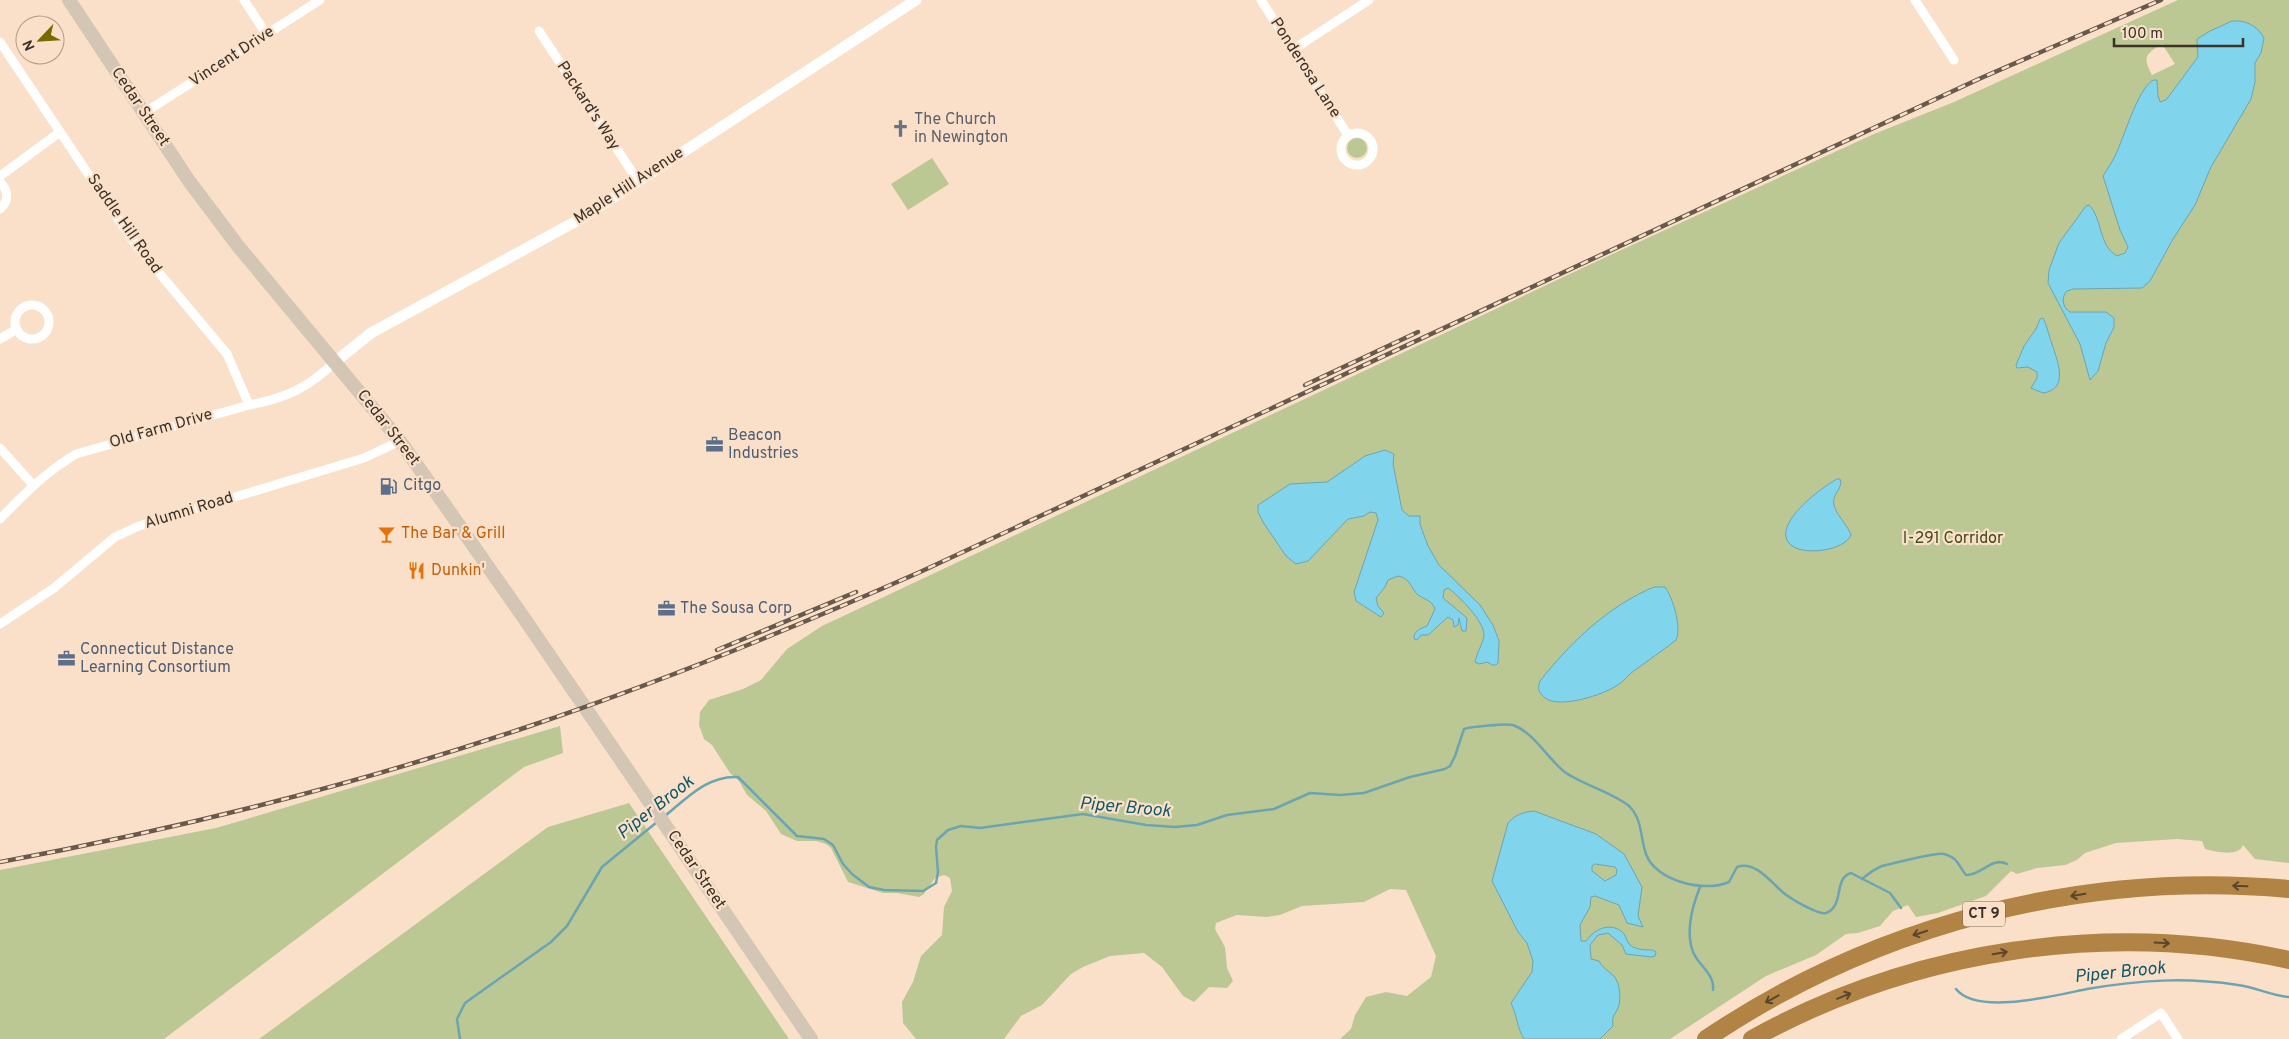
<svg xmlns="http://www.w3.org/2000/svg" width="2289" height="1039" font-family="Overpass,sans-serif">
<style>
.green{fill:#bcc893;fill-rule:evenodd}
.water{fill:#80d5ed;stroke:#6ca4b2;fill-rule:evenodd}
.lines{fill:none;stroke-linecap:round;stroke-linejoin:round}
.stream{stroke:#6ca4b2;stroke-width:2.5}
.minor{stroke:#fff;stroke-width:9}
.tertiary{stroke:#fff;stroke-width:11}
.secondary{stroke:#d4c6b5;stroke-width:14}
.motorway{stroke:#b18344;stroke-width:18}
.rail-casing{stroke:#68594d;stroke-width:4.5}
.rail{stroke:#fbe0c9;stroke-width:2.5;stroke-dasharray:8;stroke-linecap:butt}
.oneway{stroke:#59462f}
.labels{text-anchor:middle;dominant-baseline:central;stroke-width:4.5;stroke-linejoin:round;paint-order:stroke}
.shield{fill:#fbe0c9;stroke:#756658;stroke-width:1}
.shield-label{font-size:15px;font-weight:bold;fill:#3c3128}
.street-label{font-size:16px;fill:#3c3128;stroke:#fbe0c9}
.worship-label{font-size:16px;fill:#5b616d;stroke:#fbe0c9;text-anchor:start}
.service-label{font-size:16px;fill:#4e5e75;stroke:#fbe0c9;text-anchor:start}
.food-label{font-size:16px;fill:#c56008;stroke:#fbe0c9;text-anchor:start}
.park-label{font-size:16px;fill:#424b1a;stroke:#fbe0c9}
.water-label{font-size:18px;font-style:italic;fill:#105869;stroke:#fbe0c9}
</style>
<rect width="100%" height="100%" fill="#fbe0c9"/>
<g class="green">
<path d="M 2178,0 L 2289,0 L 2289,863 L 2255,859 L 2243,845 C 2239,857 2216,852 2205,849 L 2202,841 L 2177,839 L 2116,843 L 2085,853 L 2077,860 L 2065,865 L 2037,868 L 2017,874 L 2011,871 L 1986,896 L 1938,913 L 1916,917 L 1908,905 L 1893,911 L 1880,926 L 1858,933 L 1846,934 L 1816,955 L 1766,976 L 1670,1039 L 1340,1039 L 1351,1029 L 1355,1015 L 1366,997 L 1386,992 L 1407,996 L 1431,977 L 1436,956 L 1406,890 L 1390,889 L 1364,902 L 1302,906 L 1280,915 L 1267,917 L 1237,915 L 1216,923 L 1215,929 L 1225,947 L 1227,968 L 1233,981 L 1227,988 L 1209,987 L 1194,1002 L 1183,996 L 1162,967 L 1144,953 L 1110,956 L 1083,967 L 1071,974 L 1042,1005 L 1021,1016 L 1004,1039 L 916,1039 L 903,1023 L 902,1002 L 913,982 L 921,956 L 942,935 L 944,907 L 952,891 L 950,878 L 944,875 L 935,878 L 924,894 L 919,897 L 897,893 L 883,893 L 848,882 L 831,848 L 826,844 L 816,841 L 797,841 L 781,834 L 766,811 L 747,795 L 739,781 L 730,773 L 712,745 L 704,739 L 699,725 L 700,712 L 709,700 L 743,689 L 761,680 L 787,649 L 822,626 L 1606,257 L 1874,134 L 1954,102 ZM 2162,44 L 2175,64 L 2152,75 C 2142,56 2146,54 2162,44 Z"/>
<circle cx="1357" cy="148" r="10"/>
<polygon points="932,158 949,184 908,210 891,184"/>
<polygon points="560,726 563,753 524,767 164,1039 0,1039 0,870 216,828"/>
<polygon points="629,803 789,1039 259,1039 548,827"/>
</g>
<g class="water">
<path d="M 2232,21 C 2245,20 2257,25 2264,38 L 2261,53 L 2255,63 L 2255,82 L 2251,99 L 2211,167 L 2195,205 L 2173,239 L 2150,281 L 2142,288 L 2073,289 L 2067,291 C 2061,297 2062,307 2070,312 L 2106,312 L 2114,318 L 2114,327 L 2106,343 L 2098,371 L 2090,380 L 2080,344 L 2048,283 L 2049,270 L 2059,243 L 2086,206 L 2089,205 C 2103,219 2098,245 2117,256 L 2125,253 L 2128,247 L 2120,230 L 2103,176 C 2107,169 2112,163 2115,156 C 2124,138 2137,90 2153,80 L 2157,80 L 2158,96 L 2160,102 L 2166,100 L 2198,57 L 2197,39 L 2210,31 Z"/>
<path d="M 2043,318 C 2047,326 2049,336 2052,344 C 2057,360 2070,389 2043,393 L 2031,388 L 2037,378 L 2037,372 L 2028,367 L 2017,368 L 2016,365 L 2024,346 L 2036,329 L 2040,319 Z"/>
<path d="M 1385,450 L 1394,454 L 1393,464 L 1402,510 L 1409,516 L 1420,516 L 1420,524 L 1428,546 L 1439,565 L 1480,605 L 1493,625 L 1499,641 L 1498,663 L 1496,665 L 1492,665 L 1487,662 L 1479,664 L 1475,662 C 1477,652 1483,644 1484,635 C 1484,621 1459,596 1448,588 L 1444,590 L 1443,598 L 1467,618 L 1466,631 L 1462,631 L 1459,618 L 1458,625 L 1454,627 L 1453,620 L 1448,617 L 1428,635 L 1421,635 L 1417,640 L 1414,639 C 1414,630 1420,629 1427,626 L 1435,609 C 1431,598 1422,600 1416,593 C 1410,585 1409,578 1398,576 L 1388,580 L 1385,587 L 1376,598 L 1378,606 L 1384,613 L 1381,617 L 1356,601 L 1354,592 L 1378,520 L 1376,513 L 1370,512 L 1364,516 L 1348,519 L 1308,561 L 1296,564 L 1286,556 L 1263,522 L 1258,512 L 1258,505 L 1290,484 L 1327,482 L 1365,456 Z"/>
<path d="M 1837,479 L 1840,479 L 1841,483 C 1840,488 1836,493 1834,498 C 1831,511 1847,523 1851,535 C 1844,551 1804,556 1791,545 C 1769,526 1822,487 1837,479 Z"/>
<path d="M 1654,587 L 1665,587 C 1673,598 1682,628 1676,640 C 1662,651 1649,660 1635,670 C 1629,674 1624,681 1618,685 C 1603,695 1560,709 1545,698 C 1539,693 1537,689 1540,681 C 1570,643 1608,606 1654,587 Z"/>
<path d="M 1534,811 L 1596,834 L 1624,854 L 1642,887 L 1638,916 L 1643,927 L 1627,923 L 1619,905 L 1595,896 L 1591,897 L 1590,907 L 1580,925 L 1581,941 L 1586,941 C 1594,930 1608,922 1621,931 C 1626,934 1626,941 1630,945 C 1636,950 1646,950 1653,950 L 1656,952 L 1655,956 L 1651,957 L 1626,954 L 1622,945 L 1608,933 L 1598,935 L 1590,945 L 1591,959 L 1599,961 C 1603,970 1613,972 1617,981 C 1620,987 1621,1002 1618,1008 C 1614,1017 1612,1014 1613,1026 L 1600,1039 L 1524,1039 C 1517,1028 1517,1015 1511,1003 L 1532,972 L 1533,961 L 1527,943 L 1518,932 L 1492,881 L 1508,823 C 1515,815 1523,812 1534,811 ZM 1595,864 L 1615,867 L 1617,870 L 1616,875 L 1605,881 L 1592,871 L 1592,866 Z"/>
</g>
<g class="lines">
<g class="stream">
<path d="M 665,816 C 687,798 708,775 738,777 L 797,836 L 824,839 L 833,845 L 843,864 L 852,874 L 869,887 L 884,890 L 923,891 L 936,883 L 938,872 L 936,847 L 937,840 L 948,830 L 961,826 L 980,828 L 1083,814 L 1146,825 L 1175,827 L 1197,825 L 1227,815 L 1274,809 L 1310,793 L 1340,795 L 1364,793 L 1410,777 L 1445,769 L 1450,766 L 1455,756 L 1464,729 C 1469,727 1508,723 1513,725 C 1535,733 1548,760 1566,773 C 1584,785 1618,795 1630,807 C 1643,821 1640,838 1646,854 C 1655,881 1705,893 1729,882 L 1737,867 C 1756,860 1772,884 1785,894 C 1793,900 1802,905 1811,909 C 1816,911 1821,914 1826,913 C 1845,906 1833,878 1851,873 L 1890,893 L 1901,908"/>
<path d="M 1862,879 C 1868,874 1874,869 1882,866 C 1890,864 1939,852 1944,854 C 1959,858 1958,866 1966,875 C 1981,876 1992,856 2007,864"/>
<path d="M 1700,887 C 1692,907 1685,931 1693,952 C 1698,965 1715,974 1713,990"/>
<path d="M 1956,989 C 1977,1016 2057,995 2087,989 C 2140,980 2184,977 2238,985 C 2256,987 2271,996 2289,997"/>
<polyline points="460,1039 457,1019 465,1003 551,942 567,926 602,867 657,822"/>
</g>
<g class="minor">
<polyline points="244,0 267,35"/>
<polyline points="1261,0 1348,135"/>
<polyline points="1915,0 1954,60"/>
<polyline points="539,31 638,181"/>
<polyline points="0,42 135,244 227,354 249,405"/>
<polyline points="1294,49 1369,0"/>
<polyline points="144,113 320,0"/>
<circle cx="1357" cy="149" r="16"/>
<polyline points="0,176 60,132"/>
<path d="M 0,182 C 9,191 9,201 0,209"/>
<circle cx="32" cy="322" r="17"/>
<polyline points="0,339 17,329"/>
<polyline points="0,448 33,485"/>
<path d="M 0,519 C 24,494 46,472 76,454 L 249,405 C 286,398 308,388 335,362"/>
<polyline points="0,624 54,588 115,537 139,526 364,458 400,441"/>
<polyline points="2121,1039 2161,1013 2178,1039"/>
</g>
<polyline class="tertiary" points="335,362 371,333 582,218 916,0"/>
<polyline class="secondary" points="69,0 189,181 238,246 400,441 526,621 811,1039"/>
<g class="motorway">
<path d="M 1706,1039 C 1876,924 2084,870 2289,889"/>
<path d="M 1752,1039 C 1914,949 2108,920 2289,960"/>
</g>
<defs>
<g id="rail">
<polyline points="1305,385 1418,332"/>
<polyline points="717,650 856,592"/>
<path d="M 0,862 C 178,829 355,785 527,727 C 661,682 791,629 920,572 L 1981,78 L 2161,0"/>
</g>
</defs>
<use href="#rail" class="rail-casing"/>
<use href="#rail" class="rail"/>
</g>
<defs><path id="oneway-shaft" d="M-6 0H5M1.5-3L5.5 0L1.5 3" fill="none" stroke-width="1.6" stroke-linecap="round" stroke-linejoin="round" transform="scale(1.25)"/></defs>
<g class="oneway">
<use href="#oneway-shaft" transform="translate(2240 886) rotate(-178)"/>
<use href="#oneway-shaft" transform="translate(2078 895) rotate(171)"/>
<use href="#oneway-shaft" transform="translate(1920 933) rotate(162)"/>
<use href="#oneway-shaft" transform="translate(2162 943) rotate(3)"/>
<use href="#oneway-shaft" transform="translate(2000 953) rotate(-10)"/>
<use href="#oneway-shaft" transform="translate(1844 996) rotate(-22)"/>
<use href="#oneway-shaft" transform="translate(1772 999) rotate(151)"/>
</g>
<defs>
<symbol id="church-bare" viewBox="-9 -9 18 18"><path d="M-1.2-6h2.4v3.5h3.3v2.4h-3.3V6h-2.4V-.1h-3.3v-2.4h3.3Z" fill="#6b7280" stroke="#fbe0c9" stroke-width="2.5" paint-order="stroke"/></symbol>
<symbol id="office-bare" viewBox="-9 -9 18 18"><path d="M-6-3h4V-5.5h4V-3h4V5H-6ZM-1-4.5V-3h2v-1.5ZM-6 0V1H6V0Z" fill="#5c6f8a" stroke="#fbe0c9" stroke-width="2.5" paint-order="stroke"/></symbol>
<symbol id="fuel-bare" viewBox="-9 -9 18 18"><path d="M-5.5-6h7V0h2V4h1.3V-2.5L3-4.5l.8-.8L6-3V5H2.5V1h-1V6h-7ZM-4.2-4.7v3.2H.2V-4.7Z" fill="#5c6f8a" stroke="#fbe0c9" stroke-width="2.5" paint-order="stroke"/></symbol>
<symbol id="bar-bare" viewBox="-9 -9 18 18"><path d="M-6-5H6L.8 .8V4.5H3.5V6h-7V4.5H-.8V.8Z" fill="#e8710a" stroke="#fbe0c9" stroke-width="2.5" paint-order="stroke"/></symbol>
<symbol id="restaurant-bare" viewBox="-9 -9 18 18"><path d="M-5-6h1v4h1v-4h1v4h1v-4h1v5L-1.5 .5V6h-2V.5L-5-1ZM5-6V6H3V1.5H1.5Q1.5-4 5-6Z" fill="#e8710a" stroke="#fbe0c9" stroke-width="2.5" paint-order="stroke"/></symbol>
</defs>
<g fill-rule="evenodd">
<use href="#church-bare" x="888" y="116" width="25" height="25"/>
<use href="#office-bare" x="702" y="432" width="25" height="25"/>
<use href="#fuel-bare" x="376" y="474" width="25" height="25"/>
<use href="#bar-bare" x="374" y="522" width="25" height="25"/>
<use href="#restaurant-bare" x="404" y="558" width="25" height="25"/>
<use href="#office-bare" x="654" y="596" width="25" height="25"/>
<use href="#office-bare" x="54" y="646" width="25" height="25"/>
</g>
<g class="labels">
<rect class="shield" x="1963" y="901.5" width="42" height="25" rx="4"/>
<g class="shield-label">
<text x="1984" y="914">CT 9</text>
</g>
<g class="street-label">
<text transform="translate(232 57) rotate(-33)">Vincent Drive</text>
<text transform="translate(1305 68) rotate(57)">Ponderosa Lane</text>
<text transform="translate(588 106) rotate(57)">Packard's Way</text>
<text transform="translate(140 107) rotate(56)">Cedar Street</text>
<text transform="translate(629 186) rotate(-33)">Maple Hill Avenue</text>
<text transform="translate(124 224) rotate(55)">Saddle Hill Road</text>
<text transform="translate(388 428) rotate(52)">Cedar Street</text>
<text transform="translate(161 429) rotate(-16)">Old Farm Drive</text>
<text transform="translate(189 511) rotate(-17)">Alumni Road</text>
<text transform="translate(696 870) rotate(56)">Cedar Street</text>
</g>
<g class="worship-label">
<text x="914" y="120">The Church<tspan x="914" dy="18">in Newington</tspan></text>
</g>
<g class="service-label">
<text x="728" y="436">Beacon<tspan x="728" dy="18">Industries</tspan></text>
<text x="403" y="486">Citgo</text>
<text x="680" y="609">The Sousa Corp</text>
<text x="80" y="650">Connecticut Distance<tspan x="80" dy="18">Learning Consortium</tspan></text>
</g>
<g class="food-label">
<text x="401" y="534">The Bar &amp; Grill</text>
<text x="431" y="571">Dunkin'</text>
</g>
<g class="park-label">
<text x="1953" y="539">I-291 Corridor</text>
</g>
<g class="water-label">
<text transform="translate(656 808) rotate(-38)">Piper Brook</text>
<text transform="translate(1125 808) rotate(5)">Piper Brook</text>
<text transform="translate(2120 973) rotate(-6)">Piper Brook</text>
</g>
</g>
<g transform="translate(40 40) rotate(245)"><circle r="24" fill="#fbe0c9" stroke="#af9a89"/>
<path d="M0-4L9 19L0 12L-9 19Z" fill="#766a01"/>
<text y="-8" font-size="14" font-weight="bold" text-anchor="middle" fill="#3c3128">N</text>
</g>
<path d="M2114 38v8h129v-8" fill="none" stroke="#3c3128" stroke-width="2.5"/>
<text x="2122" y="38" font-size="15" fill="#3c3128" stroke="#fbe0c9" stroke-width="4" paint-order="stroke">100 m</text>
</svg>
